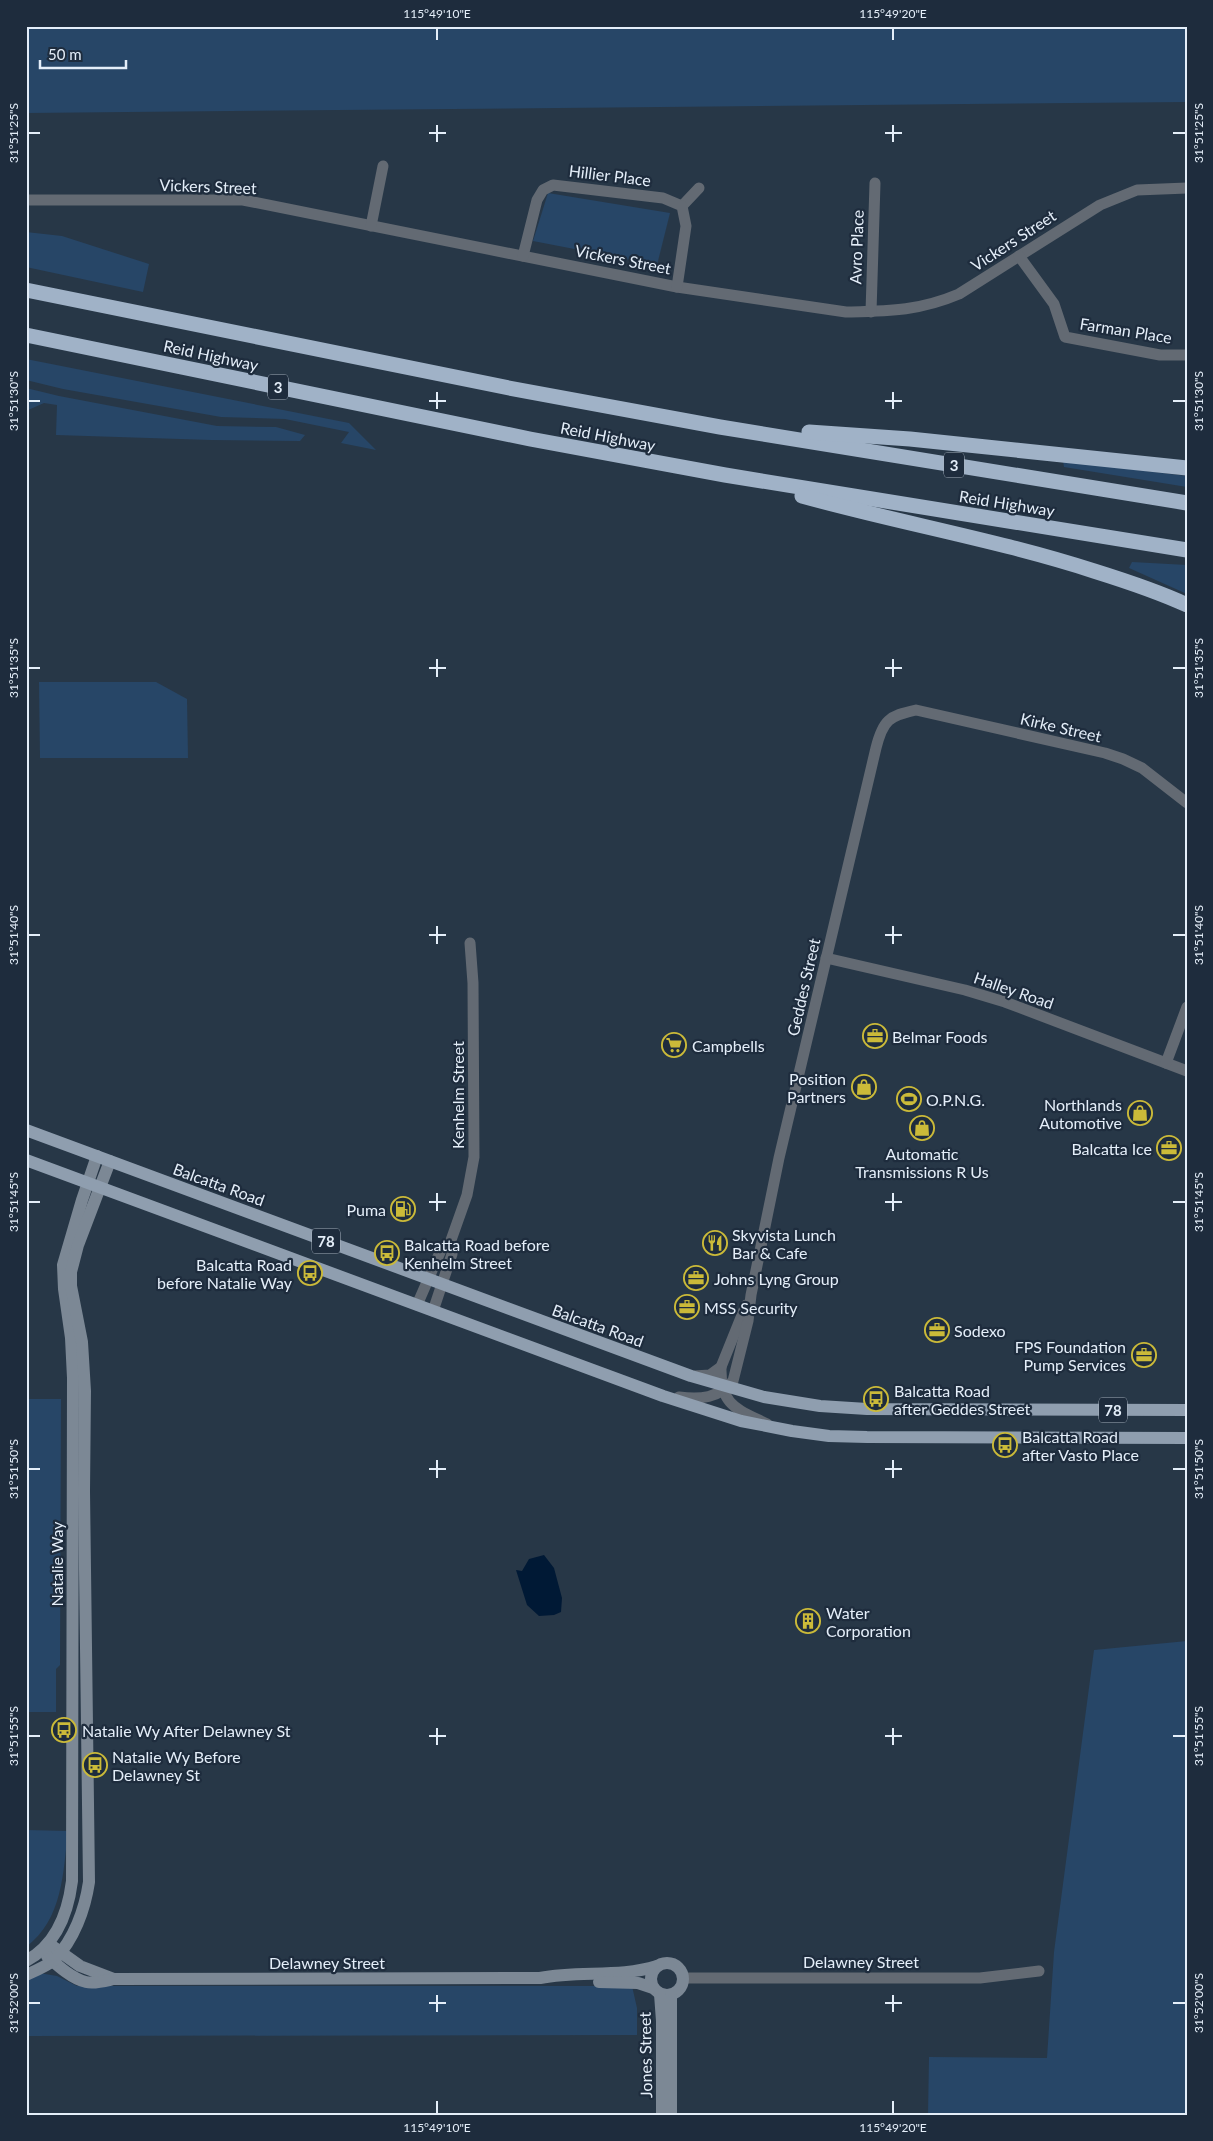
<svg xmlns="http://www.w3.org/2000/svg" width="1213" height="2141" font-family="Lato,sans-serif">
<style>
.green{fill:#274667}
.water{fill:#001935}
.lines{fill:none;stroke-linecap:round;stroke-linejoin:round}
.street{stroke:#636a73;stroke-width:11}
.secondary{stroke:#7c8895;stroke-width:12}
.primary{stroke:#8f9eaf;stroke-width:12}
.highway{stroke:#a0b2c7;stroke-width:15}
.ticks{fill:none;stroke:#e4eef9;stroke-width:2}
.labels{text-anchor:middle;dominant-baseline:central;stroke-width:4.5;stroke-linejoin:round;paint-order:stroke}
.shield{fill:#1e2c3d;stroke:#a9b4c1;stroke-width:1}
.shield-label{font-size:15px;font-weight:bold;fill:#e4eef9}
.street-label{font-size:16px;fill:#e4eef9;stroke:#1e2c3d}
.poi-label{font-size:16px;fill:#e4eef9;stroke:#1e2c3d;text-anchor:start}
.neatline{fill:none;stroke:#e4eef9;stroke-width:2}
.ticks-label{font-size:12px;text-anchor:middle;fill:#e4eef9}
</style>
<rect width="100%" height="100%" fill="#273747"/>
<g class="green">
<polygon points="26,26 1187,26 1187,102 26,113"/>
<polygon points="548,193 670,213 657,265 533,241"/>
<polygon points="26,232 62,236 149,264 143,292 26,267"/>
<polygon points="26,359 349,423 376,450 341,443 349,432 285,419 221,417 63,389 26,380"/>
<polygon points="26,388 59,396 217,426 276,427 305,435 300,441 211,440 56,435 57,405 44,403 26,411"/>
<polygon points="1063,461 1187,476 1187,487 1064,467"/>
<polygon points="1132,562 1187,565 1187,594 1129,568"/>
<polygon points="39,682 156,682 187,699 188,758 40,758"/>
<polygon points="26,1399 61,1399 60,1665 56,1669 56,1712 26,1712"/>
<polygon points="1187,1641 1187,2115 928,2115 929,2057 1047,2058 1054,1952 1094,1650"/>
<path d="M 26,1830 L 68,1831 C 63,1873 63,1919 26,1947 Z"/>
<polygon points="39,1973 57,1976 77,1986 632,1986 637,2008 637,2035 26,2036 26,1977"/>
</g>
<polygon class="water" points="544,1555 554,1568 562,1598 561,1612 554,1615 539,1616 527,1605 516,1570 522,1571 529,1559"/>
<g class="lines">
<g class="street">
<path d="M 26,200 L 243,200 L 677,287 L 846,312 C 889,311 919,311 959,294 L 1100,205 L 1137,190 L 1187,188"/>
<polyline points="682,206 699,188"/>
<polyline points="371,226 383,166"/>
<polyline points="523,256 537,200 543,190 553,185 663,198 682,206 686,226 677,287"/>
<polyline points="1019,256 1054,304 1065,337 1160,355 1187,355"/>
<polyline points="871,312 875,183"/>
<polyline points="826,958 965,990 1005,1002 1187,1071"/>
<polyline points="1166,1063 1187,1007"/>
<polyline points="417,1305 441,1250 450,1243 467,1195 474,1157 473,983 470,943"/>
<polyline points="433,1311 452,1254 450,1243"/>
<path d="M 721,1367 C 720,1406 737,1409 767,1424"/>
<polyline points="694,1376 710,1375 721,1367 746,1305"/>
<path d="M 679,1397 C 701,1400 718,1398 733,1381 L 748,1321 L 751,1295 L 779,1158 L 876,748 C 883,720 889,716 916,710 L 1105,753 L 1123,759 L 1142,768 L 1187,803"/>
<polyline points="683,1978 980,1978 1039,1971"/>
</g>
<g class="secondary">
<polyline points="52,1946 80,1966 114,1979"/>
<path d="M 47,1956 C 57,1965 72,1979 86,1982 C 95,1984 105,1981 114,1979 L 540,1978 C 579,1970 619,1978 657,1966"/>
<path d="M 26,1961 C 56,1945 68,1913 72,1881 L 73,1378 L 71,1338 L 64,1289 L 63,1265 L 82,1200 L 97,1156"/>
<circle cx="667" cy="1979" r="16"/>
<path d="M 26,1975 C 35,1971 47,1966 54,1960 C 74,1940 85,1909 89,1882 L 84,1491 L 85,1391 L 82,1342 L 71,1286 L 71,1272 L 78,1245 L 110,1161"/>
<polyline points="599,1982 638,1983 653,1988"/>
<polyline points="660,1994 662,2021 662,2115"/>
<polyline points="671,1995 671,2115"/>
</g>
<g class="primary">
<polyline points="26,1130 691,1376 764,1397 820,1406 867,1409 1187,1410"/>
<polyline points="26,1160 663,1396 741,1421 792,1431 829,1436 867,1437 1187,1438"/>
</g>
<g class="highway">
<polyline points="26,290 509,388 720,427 1187,503"/>
<polyline points="26,335 530,439 725,475 1187,550"/>
<polyline points="809,432 910,439 1187,468"/>
<path d="M 802,496 C 899,523 998,540 1094,571 C 1126,581 1157,591 1187,605"/>
</g>
</g>
<path class="ticks" d="M 437,28 L 437,40M 893,28 L 893,40M 437,125 L 437,142M 893,125 L 893,142M 28,133 L 40,133M 429,133 L 446,133M 885,133 L 902,133M 1173,133 L 1186,133M 437,392 L 437,409M 893,392 L 893,409M 28,401 L 40,401M 429,401 L 446,401M 885,401 L 902,401M 1173,401 L 1186,401M 437,659 L 437,677M 893,659 L 893,677M 28,668 L 40,668M 429,668 L 446,668M 885,668 L 902,668M 1173,668 L 1186,668M 437,926 L 437,944M 893,926 L 893,944M 28,935 L 40,935M 429,935 L 446,935M 885,935 L 902,935M 1173,935 L 1186,935M 437,1193 L 437,1211M 893,1193 L 893,1211M 28,1202 L 40,1202M 429,1202 L 446,1202M 885,1202 L 902,1202M 1173,1202 L 1186,1202M 437,1460 L 437,1478M 893,1460 L 893,1478M 28,1469 L 40,1469M 429,1469 L 446,1469M 885,1469 L 902,1469M 1173,1469 L 1186,1469M 437,1728 L 437,1745M 893,1728 L 893,1745M 28,1736 L 40,1736M 429,1736 L 446,1736M 885,1736 L 902,1736M 1173,1736 L 1186,1736M 437,1995 L 437,2012M 893,1995 L 893,2012M 28,2003 L 40,2003M 429,2003 L 446,2003M 885,2003 L 902,2003M 1173,2003 L 1186,2003M 437,2101 L 437,2114M 893,2101 L 893,2114"/>
<defs>
<symbol id="office-ring" viewBox="-11 -11 22 22"><circle r="9.5" fill="#1e2c3d" stroke="#cbba39" stroke-width="1.5"/><path d="M-6-3h4V-5.5h4V-3h4V5H-6ZM-1-4.5V-3h2v-1.5ZM-6 0V1H6V0Z" fill="#cbba39"/></symbol>
<symbol id="supermarket-ring" viewBox="-11 -11 22 22"><circle r="9.5" fill="#1e2c3d" stroke="#cbba39" stroke-width="1.5"/><path d="M-6-5.5h2.5l.6 2H6L4.5 2H-2.5L-4.4-4H-6ZM-1.5 3.2a1.3 1.3 0 1 0 .1 0ZM3 3.2a1.3 1.3 0 1 0 .1 0Z" fill="#cbba39"/></symbol>
<symbol id="shop-ring" viewBox="-11 -11 22 22"><circle r="9.5" fill="#1e2c3d" stroke="#cbba39" stroke-width="1.5"/><path d="M-5-2.5h2.3a2.7 3.5 0 0 1 5.4 0H5L5.5 6h-11ZM-1.5-2.5h3a1.5 2.3 0 0 0-3 0Z" fill="#cbba39"/></symbol>
<symbol id="stadium-ring" viewBox="-11 -11 22 22"><circle r="9.5" fill="#1e2c3d" stroke="#cbba39" stroke-width="1.5"/><path d="M0-5a6.5 5 0 1 0 0 10a6.5 5 0 1 0 0-10ZM-3.5-1.8h7v3.6h-7Z" fill="#cbba39"/></symbol>
<symbol id="fuel-ring" viewBox="-11 -11 22 22"><circle r="9.5" fill="#1e2c3d" stroke="#cbba39" stroke-width="1.5"/><path d="M-5.5-6h7V0h2V4h1.3V-2.5L3-4.5l.8-.8L6-3V5H2.5V1h-1V6h-7ZM-4.2-4.7v3.2H.2V-4.7Z" fill="#cbba39"/></symbol>
<symbol id="restaurant-ring" viewBox="-11 -11 22 22"><circle r="9.5" fill="#1e2c3d" stroke="#cbba39" stroke-width="1.5"/><path d="M-5-6h1v4h1v-4h1v4h1v-4h1v5L-1.5 .5V6h-2V.5L-5-1ZM5-6V6H3V1.5H1.5Q1.5-4 5-6Z" fill="#cbba39"/></symbol>
<symbol id="bus-ring" viewBox="-11 -11 22 22"><circle r="9.5" fill="#1e2c3d" stroke="#cbba39" stroke-width="1.5"/><path d="M-5-6H5V4H4V6H2V4H-2V6H-4V4H-5ZM-3.5-4V0h7V-4ZM-3.5 1.2v1.5H-2V1.2ZM2 1.2v1.5H3.5V1.2Z" fill="#cbba39"/></symbol>
<symbol id="building-ring" viewBox="-11 -11 22 22"><circle r="9.5" fill="#1e2c3d" stroke="#cbba39" stroke-width="1.5"/><path d="M-4-6H4V6H1V3H-1V6H-4ZM-2.5-4.3h1.7v1.8h-1.7ZM.8-4.3h1.7v1.8H.8ZM-2.5-1h1.7V.8h-1.7ZM.8-1h1.7V.8H.8Z" fill="#cbba39"/></symbol>
</defs>
<g fill-rule="evenodd">
<use href="#office-ring" x="861" y="1022" width="28" height="28"/>
<use href="#supermarket-ring" x="660" y="1031" width="28" height="28"/>
<use href="#shop-ring" x="850" y="1073" width="28" height="28"/>
<use href="#stadium-ring" x="895" y="1085" width="28" height="28"/>
<use href="#shop-ring" x="1126" y="1099" width="28" height="28"/>
<use href="#shop-ring" x="908" y="1114" width="28" height="28"/>
<use href="#office-ring" x="1155" y="1134" width="28" height="28"/>
<use href="#fuel-ring" x="389" y="1195" width="28" height="28"/>
<use href="#restaurant-ring" x="701" y="1229" width="28" height="28"/>
<use href="#bus-ring" x="373" y="1239" width="28" height="28"/>
<use href="#bus-ring" x="296" y="1259" width="28" height="28"/>
<use href="#office-ring" x="682" y="1264" width="28" height="28"/>
<use href="#office-ring" x="673" y="1293" width="28" height="28"/>
<use href="#office-ring" x="923" y="1316" width="28" height="28"/>
<use href="#office-ring" x="1130" y="1341" width="28" height="28"/>
<use href="#bus-ring" x="862" y="1385" width="28" height="28"/>
<use href="#bus-ring" x="991" y="1431" width="28" height="28"/>
<use href="#building-ring" x="794" y="1607" width="28" height="28"/>
<use href="#bus-ring" x="50" y="1716" width="28" height="28"/>
<use href="#bus-ring" x="81" y="1751" width="28" height="28"/>
</g>
<g class="labels">
<g class="shield">
<rect x="268" y="374.5" width="20" height="25" rx="4"/>
<rect x="944" y="452.5" width="20" height="25" rx="4"/>
<rect x="312" y="1228.5" width="28" height="25" rx="4"/>
<rect x="1099" y="1397.5" width="28" height="25" rx="4"/>
</g>
<g class="shield-label">
<text x="278" y="387">3</text>
<text x="954" y="465">3</text>
<text x="326" y="1241">78</text>
<text x="1113" y="1410">78</text>
</g>
<g class="street-label">
<text transform="translate(610 175) rotate(7)">Hillier Place</text>
<text transform="translate(208 186) rotate(2)">Vickers Street</text>
<text transform="translate(1013 240) rotate(-33)">Vickers Street</text>
<text transform="translate(856 247) rotate(-88)">Avro Place</text>
<text transform="translate(623 259) rotate(11)">Vickers Street</text>
<text transform="translate(1126 330) rotate(9)">Farman Place</text>
<text transform="translate(211 355) rotate(12)">Reid Highway</text>
<text transform="translate(608 436) rotate(11)">Reid Highway</text>
<text transform="translate(1007 503) rotate(9)">Reid Highway</text>
<text transform="translate(1061 727) rotate(13)">Kirke Street</text>
<text transform="translate(803 987) rotate(-77)">Geddes Street</text>
<text transform="translate(1014 990) rotate(19)">Halley Road</text>
<text transform="translate(457 1095) rotate(-90)">Kenhelm Street</text>
<text transform="translate(219 1184) rotate(20)">Balcatta Road</text>
<text transform="translate(598 1325) rotate(20)">Balcatta Road</text>
<text transform="translate(56 1564) rotate(-90)">Natalie Way</text>
<text x="861" y="1961">Delawney Street</text>
<text x="327" y="1962">Delawney Street</text>
<text transform="translate(645 2055) rotate(-91)">Jones Street</text>
</g>
<g class="poi-label">
<text x="892" y="1036">Belmar Foods</text>
<text x="692" y="1045">Campbells</text>
<text x="846" y="1078" text-anchor="end">Position<tspan x="846" dy="18">Partners</tspan></text>
<text x="926" y="1099">O.P.N.G.</text>
<text x="1122" y="1104" text-anchor="end">Northlands<tspan x="1122" dy="18">Automotive</tspan></text>
<text x="1152" y="1148" text-anchor="end">Balcatta Ice</text>
<text x="922" y="1153" text-anchor="middle">Automatic<tspan x="922" dy="18">Transmissions R Us</tspan></text>
<text x="386" y="1209" text-anchor="end">Puma</text>
<text x="732" y="1234">Skyvista Lunch<tspan x="732" dy="18">Bar &amp; Cafe</tspan></text>
<text x="404" y="1244">Balcatta Road before<tspan x="404" dy="18">Kenhelm Street</tspan></text>
<text x="292" y="1264" text-anchor="end">Balcatta Road<tspan x="292" dy="18">before Natalie Way</tspan></text>
<text x="714" y="1278">Johns Lyng Group</text>
<text x="704" y="1307">MSS Security</text>
<text x="954" y="1330">Sodexo</text>
<text x="1126" y="1346" text-anchor="end">FPS Foundation<tspan x="1126" dy="18">Pump Services</tspan></text>
<text x="894" y="1390">Balcatta Road<tspan x="894" dy="18">after Geddes Street</tspan></text>
<text x="1022" y="1436">Balcatta Road<tspan x="1022" dy="18">after Vasto Place</tspan></text>
<text x="826" y="1612">Water<tspan x="826" dy="18">Corporation</tspan></text>
<text x="82" y="1730">Natalie Wy After Delawney St</text>
<text x="112" y="1756">Natalie Wy Before<tspan x="112" dy="18">Delawney St</tspan></text>
</g>
</g>
<rect width="1213" height="2141" fill="none" stroke="#1e2c3d" stroke-width="55"/>
<path d="M40 60v8h86v-8" fill="none" stroke="#e4eef9" stroke-width="2.5"/>
<text x="48" y="60" font-size="15" fill="#e4eef9" stroke="#1e2c3d" stroke-width="4" paint-order="stroke">50 m</text>
<rect x="28" y="28" width="1158" height="2086" class="neatline"/>
<g class="ticks-label">
<text x="437" y="18">115°49'10"E</text>
<text x="893" y="18">115°49'20"E</text>
<text transform="translate(14 133) rotate(-90)" y="4">31°51'25"S</text>
<text transform="translate(1199 133) rotate(-90)" y="4">31°51'25"S</text>
<text transform="translate(14 401) rotate(-90)" y="4">31°51'30"S</text>
<text transform="translate(1199 401) rotate(-90)" y="4">31°51'30"S</text>
<text transform="translate(14 668) rotate(-90)" y="4">31°51'35"S</text>
<text transform="translate(1199 668) rotate(-90)" y="4">31°51'35"S</text>
<text transform="translate(14 935) rotate(-90)" y="4">31°51'40"S</text>
<text transform="translate(1199 935) rotate(-90)" y="4">31°51'40"S</text>
<text transform="translate(14 1202) rotate(-90)" y="4">31°51'45"S</text>
<text transform="translate(1199 1202) rotate(-90)" y="4">31°51'45"S</text>
<text transform="translate(14 1469) rotate(-90)" y="4">31°51'50"S</text>
<text transform="translate(1199 1469) rotate(-90)" y="4">31°51'50"S</text>
<text transform="translate(14 1736) rotate(-90)" y="4">31°51'55"S</text>
<text transform="translate(1199 1736) rotate(-90)" y="4">31°51'55"S</text>
<text transform="translate(14 2003) rotate(-90)" y="4">31°52'00"S</text>
<text transform="translate(1199 2003) rotate(-90)" y="4">31°52'00"S</text>
<text x="437" y="2132">115°49'10"E</text>
<text x="893" y="2132">115°49'20"E</text>
</g>
</svg>
